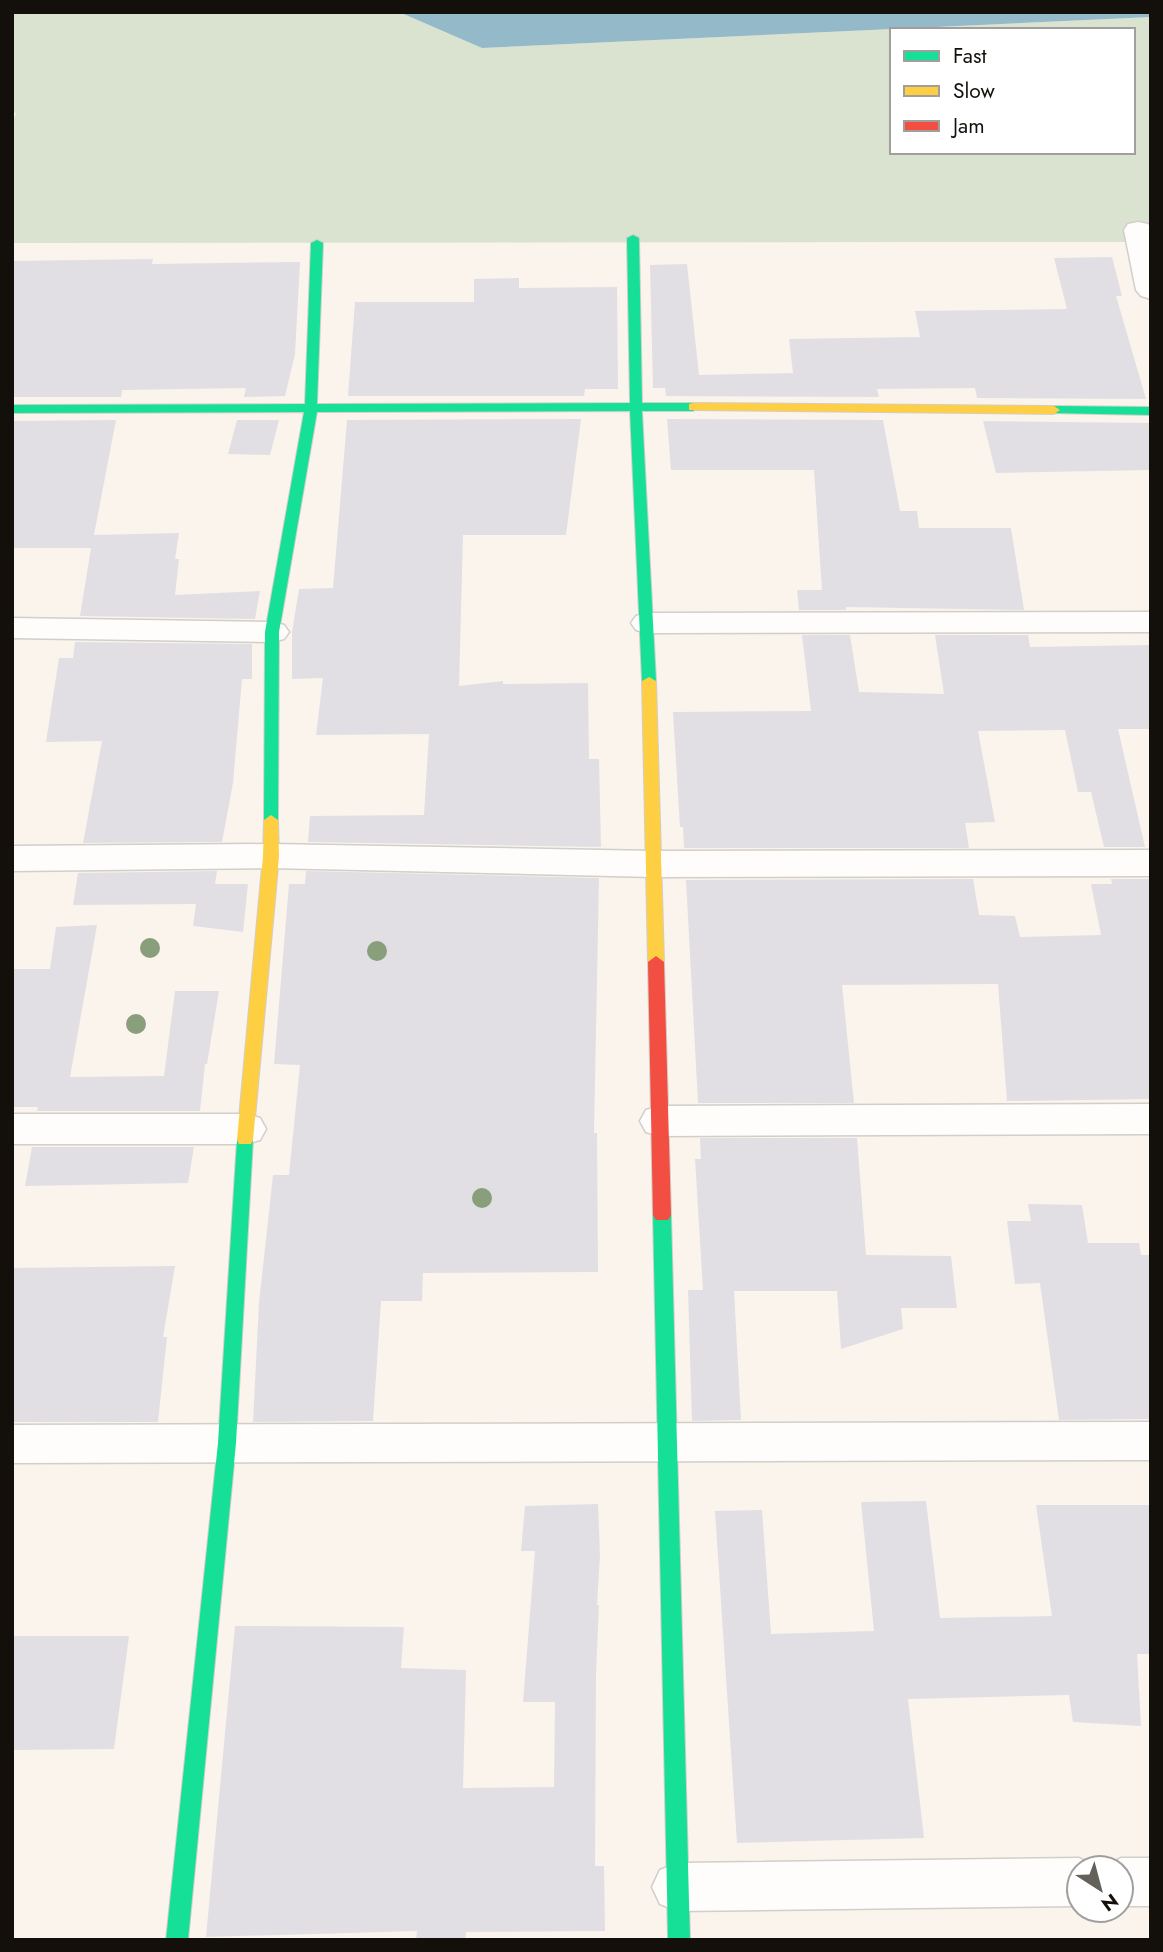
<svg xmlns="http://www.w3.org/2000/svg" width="1163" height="1952" font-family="Jost,sans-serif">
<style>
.green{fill:#dae3d0;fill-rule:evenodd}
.water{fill:#94b9c9}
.building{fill:#e2dfe4}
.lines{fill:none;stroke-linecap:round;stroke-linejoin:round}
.street-casing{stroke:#d2cec8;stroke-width:3}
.fast-casing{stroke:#d2cec8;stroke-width:2}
.slow-casing{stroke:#d2cec8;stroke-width:2}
.jam-casing{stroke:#d2cec8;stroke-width:2}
.street{fill:#fefdfc;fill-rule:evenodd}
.fast{fill:#16e098;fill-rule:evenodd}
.slow{fill:#ffcf43;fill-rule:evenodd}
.jam{fill:#f24e42;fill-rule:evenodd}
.tree{fill:#899e7a}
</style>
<rect width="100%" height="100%" fill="#faf4ed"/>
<path class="green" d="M 12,12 L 399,12 L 482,48 L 1151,17 L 1151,242 L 12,243 L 12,123 L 16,113 L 12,112 ZM 892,30 L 1133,30 L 1133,152 L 892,152 Z"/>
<polygon class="water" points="399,12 1151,12 1151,17 482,48"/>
<g class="building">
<polygon points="1112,257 1122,296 1116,296 1146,399 977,398 975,388 877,389 879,397 666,396 665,388 653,388 650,265 687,264 699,375 793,373 789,339 920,337 915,311 1067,309 1054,258"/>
<polygon points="153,259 152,264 300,262 295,354 285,396 244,397 246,388 122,390 121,397 12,397 12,261"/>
<polygon points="519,278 519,288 617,287 618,389 585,389 584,396 348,396 355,302 474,302 474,279"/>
<polygon points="581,419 566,535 463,535 459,686 503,681 503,684 588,683 589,759 599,759 601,847 308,842 310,816 424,815 429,734 316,735 323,678 292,679 292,632 299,589 333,588 347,420"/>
<polygon points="667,419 883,420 900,511 917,511 919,528 1011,528 1024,610 846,607 846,610 799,610 797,590 822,590 814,470 671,470"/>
<polygon points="116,420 94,535 179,533 175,559 179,559 175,595 260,591 255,619 80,616 91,548 12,548 12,421"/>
<polygon points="237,420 279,420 270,455 228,454"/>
<polygon points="983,421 1151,423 1151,470 996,473"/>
<polygon points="802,635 850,635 859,692 944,694 935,635 1028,635 1030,647 1151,645 1151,729 1118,729 1145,847 1104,847 1091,792 1078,792 1065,730 978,731 995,822 965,823 969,848 684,848 683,827 680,827 673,712 811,711"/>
<polygon points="75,642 252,644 252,679 242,679 233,783 222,842 83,843 102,741 46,742 59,658 73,658"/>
<polygon points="217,871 215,884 248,884 243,932 193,926 196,904 73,905 78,873"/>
<polygon points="306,871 599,878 594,1133 597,1133 598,1272 423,1273 422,1301 381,1301 373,1421 253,1422 259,1303 273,1175 289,1175 300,1065 274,1064 289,884 305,884"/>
<polygon points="973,879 979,915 1015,916 1020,937 1101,935 1091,884 1112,884 1111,879 1151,879 1151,1099 1007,1101 998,984 842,985 854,1103 698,1103 686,880"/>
<polygon points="97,925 70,1077 164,1076 175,991 219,991 207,1064 205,1064 200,1111 37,1111 38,1107 12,1107 12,969 50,969 56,927"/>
<polygon points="700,1138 857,1138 866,1255 951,1256 957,1308 901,1308 903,1329 841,1349 837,1291 734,1291 741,1420 692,1421 688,1290 703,1290 695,1159 701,1159"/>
<polygon points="32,1147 194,1147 188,1183 25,1186"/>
<polygon points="1028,1204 1082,1205 1088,1243 1139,1243 1141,1255 1151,1255 1151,1419 1059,1420 1040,1283 1015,1284 1007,1221 1031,1221"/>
<polygon points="175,1266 163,1337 167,1337 158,1422 12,1422 12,1268"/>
<polygon points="926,1501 940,1618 1052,1616 1036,1505 1151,1505 1151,1654 1137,1654 1141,1726 1073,1722 1069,1695 908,1699 924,1838 737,1843 715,1511 762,1510 771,1634 874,1631 861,1502"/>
<polygon points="598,1504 600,1555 597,1605 599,1605 596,1674 595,1866 604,1866 605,1931 466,1932 465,1940 416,1940 417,1931 206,1937 235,1626 404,1627 401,1668 466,1670 463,1788 554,1787 555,1702 523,1702 535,1551 521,1551 525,1506"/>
<polygon points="12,1636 129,1636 114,1749 12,1750"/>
</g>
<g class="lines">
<defs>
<g id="street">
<polygon points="1138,222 1148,224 1151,228 1151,299 1141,296 1136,290 1124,230 1128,224"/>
<polygon points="1151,612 1151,632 648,633 636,630 631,623 636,616 648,613"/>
<polygon points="12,618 272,622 284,625 289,632 284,639 272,642 12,638"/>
<polygon points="271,844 654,851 1151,850 1151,876 654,877 271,868 12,871 12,846"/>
<polygon points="1151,1104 1151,1134 660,1136 646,1132 640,1121 646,1110 660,1106"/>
<polygon points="12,1114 246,1114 260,1118 266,1129 260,1140 246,1144 12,1144"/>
<polygon points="1151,1422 1151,1460 12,1463 12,1425"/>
<polygon points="1079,1858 1098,1868 1079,1868 1079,1906 678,1911 660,1904 652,1887 660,1870 678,1863"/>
<polygon points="1121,1858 1151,1858 1151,1906 1121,1906 1121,1868 1102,1868"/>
</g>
<g id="fast">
<polygon points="633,235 639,238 642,403 693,403 699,407 693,411 642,411 656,681 649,685 642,681 630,411 317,412 279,632 278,820 276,824 266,824 264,820 265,632 304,412 12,413 12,405 305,404 311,243 317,240 323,243 317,404 630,403 627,238"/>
<polygon points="1054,406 1151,407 1151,415 1050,413 1048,410"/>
<polygon points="245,1134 251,1136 253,1140 236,1443 188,1940 166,1940 218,1443 237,1140 239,1136"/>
<polygon points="662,1208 668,1210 671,1215 690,1940 668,1940 653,1215 656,1210"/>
</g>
<g id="slow">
<polygon points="693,403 1054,406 1060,410 1054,414 689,410 689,404"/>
<polygon points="649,677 656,681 664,962 656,968 648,962 642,681"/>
<polygon points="271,815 278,820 279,856 253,1140 251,1144 239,1144 237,1140 263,856 264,820"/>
</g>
<polygon id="jam" points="656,956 664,962 671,1215 668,1220 656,1220 653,1215 648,962"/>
</defs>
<use href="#street" class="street-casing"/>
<use href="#fast" class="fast-casing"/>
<use href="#slow" class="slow-casing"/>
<use href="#jam" class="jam-casing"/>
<use href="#street" class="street"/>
<use href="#fast" class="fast"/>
<use href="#slow" class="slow"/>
<use href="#jam" class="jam"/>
</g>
<g class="tree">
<circle cx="150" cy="948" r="10"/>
<circle cx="377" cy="951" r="10"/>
<circle cx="136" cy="1024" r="10"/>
<circle cx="482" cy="1198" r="10"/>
</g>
<rect width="1163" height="1952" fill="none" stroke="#13100b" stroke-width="28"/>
<rect x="890" y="28" width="245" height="126" fill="#ffffff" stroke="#a19f9d" stroke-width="2"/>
<rect x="904" y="51" width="35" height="10" fill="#16e098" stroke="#a19f9d" stroke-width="2"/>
<text x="953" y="63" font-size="21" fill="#13100b">Fast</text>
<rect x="904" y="86" width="35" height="10" fill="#ffcf43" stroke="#a19f9d" stroke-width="2"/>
<text x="953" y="98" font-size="21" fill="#13100b">Slow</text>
<rect x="904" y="121" width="35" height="10" fill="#f24e42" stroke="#a19f9d" stroke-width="2"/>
<text x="953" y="133" font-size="21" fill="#13100b">Jam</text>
<g transform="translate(1100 1889) rotate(144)"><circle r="33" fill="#ffffff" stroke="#a19f9d" stroke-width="2"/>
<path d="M0-5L12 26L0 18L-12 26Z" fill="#64605a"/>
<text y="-10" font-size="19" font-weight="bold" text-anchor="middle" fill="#13100b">N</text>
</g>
</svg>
